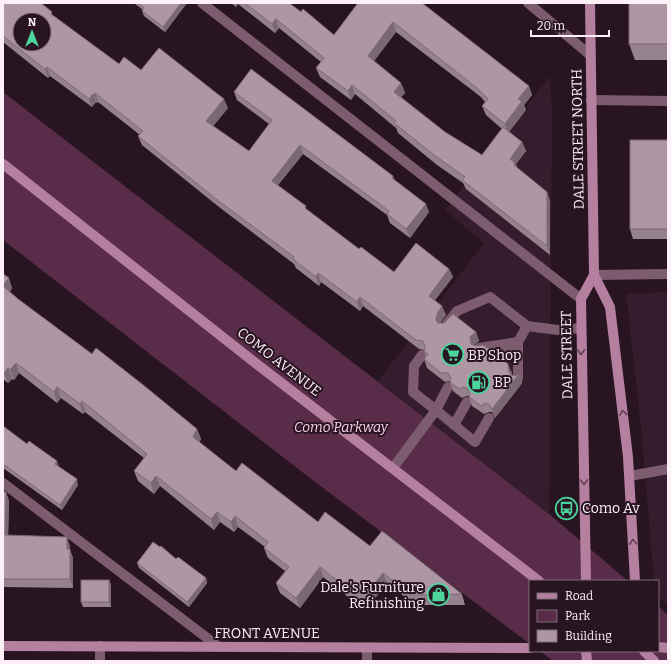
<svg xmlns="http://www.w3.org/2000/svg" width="671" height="664" font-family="Bitter,serif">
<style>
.built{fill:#351d2d}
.green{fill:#592c49}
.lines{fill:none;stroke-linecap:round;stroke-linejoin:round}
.lane{stroke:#7d5c70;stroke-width:10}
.street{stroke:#7d5c70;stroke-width:10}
.secondary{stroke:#b580a0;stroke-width:10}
.wall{fill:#96818e;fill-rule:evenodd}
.shaded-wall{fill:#7a6974}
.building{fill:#af96a5;stroke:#7a6974;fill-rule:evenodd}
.oneway{stroke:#604054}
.labels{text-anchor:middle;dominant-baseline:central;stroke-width:4;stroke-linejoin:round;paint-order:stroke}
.street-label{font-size:14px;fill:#fdf0f7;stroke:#281521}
.poi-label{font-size:14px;fill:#fdf0f7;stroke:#281521;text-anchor:start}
.park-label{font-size:14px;font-style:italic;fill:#f8cde7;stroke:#281521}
</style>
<rect width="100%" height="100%" fill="#281521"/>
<g class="built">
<polygon points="550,76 552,113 549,514 378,381 484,243 445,210 518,117 520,118 528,109 526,107"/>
<polygon points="668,292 668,604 658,597 658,581 654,581 641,427 626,294"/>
</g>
<g class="green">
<polygon points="3,92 549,514 628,581 530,581 530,644 306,475 3,240"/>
<polygon points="658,606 668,615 668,661 553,661 540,651 658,651"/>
</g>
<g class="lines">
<g class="lane">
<polyline points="202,3 581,299"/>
<polyline points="591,100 668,101"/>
<polyline points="445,326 457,311 490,297 527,326"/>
<polyline points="479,348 518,342 518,378"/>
<polyline points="422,355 414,366 413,392 436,410 448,387"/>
<polyline points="497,362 518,342 527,326 558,330 581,328"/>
<polyline points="454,425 467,402"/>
<polyline points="393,468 436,410 475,442 489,418"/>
<polyline points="630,476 668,469"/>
<polyline points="3,483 219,647"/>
<polyline points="100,646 100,661"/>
<polyline points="367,661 367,648"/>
</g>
<g class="street">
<polyline points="528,3 590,55"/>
<polyline points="594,275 668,274"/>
</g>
<g class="secondary">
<polyline points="590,3 594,275 610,307 628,457 635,581"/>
<polyline points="3,164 258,365 539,581"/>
<polyline points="586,581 581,299 594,275"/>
<polyline points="3,646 530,648"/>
<polyline points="658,647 668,648"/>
<polyline points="586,651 587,661"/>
<polyline points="644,651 654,661"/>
</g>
</g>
<g class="wall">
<polygon points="3,3 54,16 119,64 141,70 228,108 213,126 249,151 269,124 237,100 234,92 393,176 395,181 429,212 410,238 390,223 387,215 303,154 278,185 308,211 359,249 394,272 449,269 453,277 435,300 446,315 440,323 476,332 479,341 474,345 492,358 492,359 512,373 512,375 515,376 519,374 522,383 495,418 492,412 489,412 484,414 472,406 469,396 467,396 462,398 453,391 450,382 450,381 445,382 427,368 424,359 426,357 424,351 424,350 419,349 363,306 360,311 321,282 319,286 296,268 294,264 219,207 142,145 138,136 140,135 98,102 97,103 96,102 92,107 50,76 48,78 3,42"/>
<polygon points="134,3 187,3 165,32 144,16 142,11 143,10"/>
<path d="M 231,3 L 289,3 L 334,35 L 358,3 L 529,86 L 532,95 L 524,105 L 526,110 L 509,132 L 522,142 L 526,151 L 516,164 L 517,168 L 547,192 L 550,201 L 550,255 L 466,189 L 463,183 L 437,165 L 398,133 L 396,128 L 355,94 L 351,100 L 320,77 L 316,68 L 321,62 L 279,28 L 275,33 L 238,4 L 236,7 ZM 396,32 L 481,97 L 485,102 L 482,106 L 486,115 L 502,129 L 482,155 L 445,132 L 401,97 L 405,93 L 401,83 L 374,61 Z"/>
<polygon points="668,3 668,60 635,60 629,44"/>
<polygon points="668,140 668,239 633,239 630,229"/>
<polygon points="3,274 12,288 10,292 18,299 92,354 197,429 201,439 199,442 236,471 318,522 370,546 462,594 465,605 415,605 387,583 371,603 357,604 323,577 300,608 280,593 276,583 285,571 268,558 264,548 265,547 238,527 234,532 220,522 214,530 160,486 154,494 138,481 134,471 144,458 85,412 83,414 61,398 57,403 19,373 14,380 12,379 8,383 3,379"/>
<polygon points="3,426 27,444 58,466 78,485 62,510 3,468"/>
<polygon points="3,492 6,492 9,501 8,535 70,546 70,550 73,558 73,588 3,587"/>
<polygon points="176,559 206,578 207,583 189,607 139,568 137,563"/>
<polygon points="109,580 111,585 111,607 83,607 81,602"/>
</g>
<g class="shaded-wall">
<polygon points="181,3 187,3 165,32 163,27"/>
<polygon points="235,3 237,3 238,4 236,7"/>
<polygon points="276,19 279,28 275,33 272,24"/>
<polygon points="393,22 396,32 371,65 368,56"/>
<polygon points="47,67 50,76 48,78 45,69"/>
<polygon points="401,83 405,93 397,101 394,92"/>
<polygon points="352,85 355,94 351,100 348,91"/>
<polygon points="529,86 532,95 524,105 526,110 508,133 505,124 518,99"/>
<polygon points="95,93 98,102 97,103 94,95"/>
<polygon points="93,94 96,102 92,107 89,99"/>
<polygon points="224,99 228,108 210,130 206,121"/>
<polygon points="522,142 526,151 516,164 519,172 514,167 510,159"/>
<polygon points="300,145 303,154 275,189 272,181"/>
<polygon points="547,192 550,201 550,255 547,246"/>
<polygon points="426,204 429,212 410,238 406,229"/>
<polygon points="449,269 453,277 432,304 429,296"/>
<polygon points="318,273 321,282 319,286 316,277"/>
<polygon points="9,278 12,288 7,296 3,285"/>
<polygon points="360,297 363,306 360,311 357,302"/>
<polygon points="442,306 446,315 440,322 439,329 436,320 437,314"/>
<polygon points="476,332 479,341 473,345 471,344 470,337"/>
<polygon points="489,349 492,358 491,363 487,354"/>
<polygon points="16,363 19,373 14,380 10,370"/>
<polygon points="508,364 512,373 512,381 509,372"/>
<polygon points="8,368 12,379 8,383 4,373"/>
<polygon points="519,374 522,383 495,418 492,409"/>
<polygon points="57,387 61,398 57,403 54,392"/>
<polygon points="82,401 85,412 83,414 80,404"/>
<polygon points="197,429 201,439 197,448 193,437"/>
<polygon points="57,461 59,466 55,464"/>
<polygon points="156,476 160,486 154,494 151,483"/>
<polygon points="77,479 78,485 62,510 60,505"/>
<polygon points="6,492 9,501 8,543 5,535"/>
<polygon points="217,512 220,522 214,530 211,519"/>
<polygon points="235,516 238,527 234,532 231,522"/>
<polygon points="67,537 70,546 70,550 73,558 73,588 70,579 67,549"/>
<polygon points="320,567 323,577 300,608 296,598"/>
<polygon points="383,573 387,583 371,603 367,593"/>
<polygon points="206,578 207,583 189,607 187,602"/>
<polygon points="109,580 111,585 111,607 109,602"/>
</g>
<g class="building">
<path d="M 3,3 L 41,3 L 52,12 L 51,14 L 119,64 L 124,57 L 141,70 L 159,48 L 224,99 L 206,121 L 249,151 L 272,120 L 234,92 L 251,69 L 393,176 L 392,178 L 426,204 L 406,229 L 387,214 L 389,211 L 300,145 L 272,181 L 306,206 L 305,208 L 359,249 L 361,247 L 394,272 L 416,243 L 449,269 L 429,296 L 442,306 L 437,314 L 436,320 L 438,323 L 444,323 L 453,314 L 476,332 L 470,337 L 471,344 L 476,346 L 483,345 L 489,349 L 487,354 L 489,358 L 495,360 L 499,357 L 508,364 L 509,372 L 511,375 L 515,376 L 519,374 L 492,409 L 489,404 L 485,403 L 481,406 L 469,397 L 470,393 L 467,388 L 463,387 L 459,389 L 450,382 L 451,378 L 448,373 L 441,373 L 424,359 L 428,354 L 424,351 L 425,347 L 423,341 L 416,340 L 360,297 L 357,302 L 318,273 L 316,277 L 293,259 L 294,257 L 216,199 L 138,136 L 143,131 L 95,93 L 94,95 L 93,94 L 89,99 L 47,67 L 45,69 L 3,36 ZM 20,20 L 44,20 L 44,44 L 20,44 Z"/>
<polygon points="138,3 181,3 163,27 142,11 144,8"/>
<polygon points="245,3 289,3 301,12 303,9 334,35 358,3 422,3 529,86 518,99 522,101 505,124 482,106 488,99 477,88 393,22 368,56 401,83 394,92 445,132 482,155 503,127 522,142 510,159 515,163 514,165 547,192 547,246 462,180 465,177 434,155 394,123 396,121 352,85 348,91 316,68 324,58 276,19 272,24"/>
<rect x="629" y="3" width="39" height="41"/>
<rect x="630" y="140" width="38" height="89"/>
<polygon points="3,274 9,278 3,285"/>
<polygon points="3,286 18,299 92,354 96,348 142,384 197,429 193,437 236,471 242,463 318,522 325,512 370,546 382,531 462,594 411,595 383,573 367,593 353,593 320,567 296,598 276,583 289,567 264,548 268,542 235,516 231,522 217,512 211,519 156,476 151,483 134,471 147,454 82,401 80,404 57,387 54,392 16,363 10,370 8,368 4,373 3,372"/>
<polygon points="3,426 27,444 29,441 57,461 55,464 77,479 60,505 3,464"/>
<polygon points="3,492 6,492 5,535 67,537 67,549 70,549 70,579 3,579"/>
<polygon points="153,542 160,547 161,546 176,559 178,557 206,578 187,602 137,563"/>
<rect x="81" y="580" width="28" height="22"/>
</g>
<defs><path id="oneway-chevron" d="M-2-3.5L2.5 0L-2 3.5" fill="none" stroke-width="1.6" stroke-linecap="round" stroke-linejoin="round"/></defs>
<g class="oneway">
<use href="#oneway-chevron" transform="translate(581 352) rotate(89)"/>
<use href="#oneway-chevron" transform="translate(623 413) rotate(-97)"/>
<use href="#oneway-chevron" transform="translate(584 482) rotate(89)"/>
<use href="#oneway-chevron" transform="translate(633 542) rotate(-93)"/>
</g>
<defs>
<symbol id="supermarket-ring" viewBox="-11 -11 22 22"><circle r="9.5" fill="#281521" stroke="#4bd49b" stroke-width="1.5"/><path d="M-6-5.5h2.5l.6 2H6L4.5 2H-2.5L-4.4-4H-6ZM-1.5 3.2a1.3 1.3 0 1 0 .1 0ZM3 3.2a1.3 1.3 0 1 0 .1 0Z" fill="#4bd49b"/></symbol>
<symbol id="fuel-ring" viewBox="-11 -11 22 22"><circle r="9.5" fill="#281521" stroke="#4bd49b" stroke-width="1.5"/><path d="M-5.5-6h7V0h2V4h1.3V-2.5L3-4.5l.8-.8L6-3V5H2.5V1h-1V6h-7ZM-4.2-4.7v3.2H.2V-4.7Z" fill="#4bd49b"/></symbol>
<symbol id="bus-ring" viewBox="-11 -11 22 22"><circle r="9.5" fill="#281521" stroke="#4bd49b" stroke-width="1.5"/><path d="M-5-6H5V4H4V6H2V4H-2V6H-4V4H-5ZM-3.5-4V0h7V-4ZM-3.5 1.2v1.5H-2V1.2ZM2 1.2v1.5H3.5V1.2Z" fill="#4bd49b"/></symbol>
<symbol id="shop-ring" viewBox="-11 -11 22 22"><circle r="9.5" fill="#281521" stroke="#4bd49b" stroke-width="1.5"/><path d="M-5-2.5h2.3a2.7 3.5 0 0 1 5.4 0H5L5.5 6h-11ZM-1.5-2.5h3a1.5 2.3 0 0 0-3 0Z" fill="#4bd49b"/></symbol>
</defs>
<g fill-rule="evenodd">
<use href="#supermarket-ring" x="440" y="342" width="25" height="25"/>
<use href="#fuel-ring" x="466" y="370" width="25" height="25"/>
<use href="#bus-ring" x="554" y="496" width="25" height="25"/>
<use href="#shop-ring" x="426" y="582" width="25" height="25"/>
</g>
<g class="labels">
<g class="street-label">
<text transform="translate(578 139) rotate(-91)">DALE STREET NORTH</text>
<text transform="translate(567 355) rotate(-91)">DALE STREET</text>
<text transform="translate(279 362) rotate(38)">COMO AVENUE</text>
<text x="267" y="633">FRONT AVENUE</text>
</g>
<g class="poi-label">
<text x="468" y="355">BP Shop</text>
<text x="494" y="382">BP</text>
<text x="582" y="508">Como Av</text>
<text x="424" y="587" text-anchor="end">Dale's Furniture<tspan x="424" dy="16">Refinishing</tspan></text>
</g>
<g class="park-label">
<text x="341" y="427">Como Parkway</text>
</g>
</g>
<rect width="671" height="664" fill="none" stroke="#fdf0f7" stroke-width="8"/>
<rect x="529" y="580" width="130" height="72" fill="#281521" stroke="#7d6d77"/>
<rect x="537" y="593" width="20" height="6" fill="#b580a0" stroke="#7d6d77"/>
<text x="565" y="600" font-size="12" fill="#fdf0f7">Road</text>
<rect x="537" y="610" width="20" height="12" fill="#592c49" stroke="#7d6d77"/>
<text x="565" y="620" font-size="12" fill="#fdf0f7">Park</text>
<rect x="537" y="630" width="20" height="12" fill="#af96a5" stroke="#7d6d77"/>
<text x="565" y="640" font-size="12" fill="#fdf0f7">Building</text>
<g transform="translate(32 32)"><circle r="19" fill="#281521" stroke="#7d6d77"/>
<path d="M0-3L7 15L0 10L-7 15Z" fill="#4bd49b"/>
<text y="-6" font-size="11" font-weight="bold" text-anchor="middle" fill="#fdf0f7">N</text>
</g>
<path d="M531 30v6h78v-6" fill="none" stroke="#fdf0f7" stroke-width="2"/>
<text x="537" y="30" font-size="12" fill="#fdf0f7" stroke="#281521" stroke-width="3" paint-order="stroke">20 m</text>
</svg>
